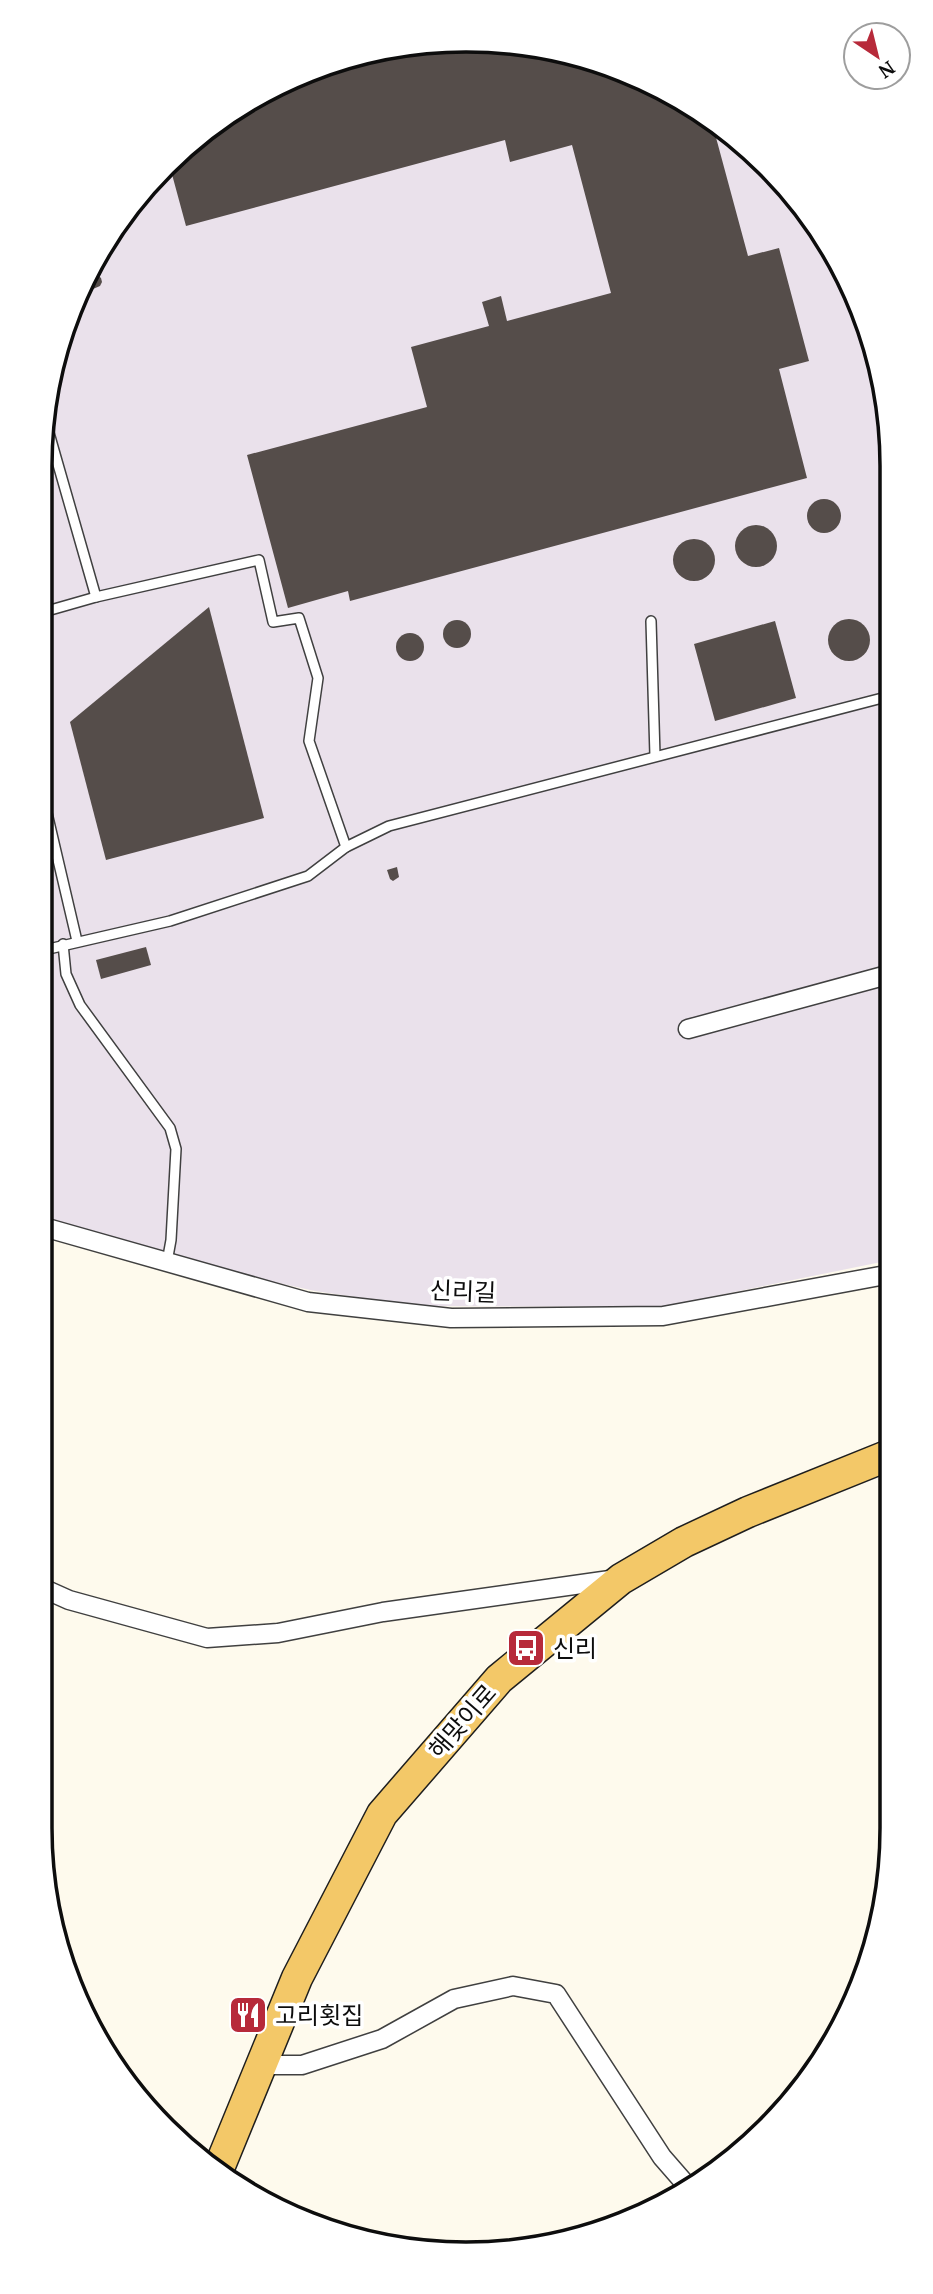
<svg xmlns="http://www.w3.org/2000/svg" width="933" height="2294" font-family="'PT Serif','Noto Sans KR',serif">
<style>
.industrial{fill:#eae1eb}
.building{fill:#554d4a}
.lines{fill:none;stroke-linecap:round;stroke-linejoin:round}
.lane-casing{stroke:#404040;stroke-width:12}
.street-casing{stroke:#404040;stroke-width:21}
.primary-casing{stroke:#1e1e1e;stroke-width:33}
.lane{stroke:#fff;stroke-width:9}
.street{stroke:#fff;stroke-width:18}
.primary{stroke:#f3c868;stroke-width:30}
.labels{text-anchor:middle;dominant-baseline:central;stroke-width:7;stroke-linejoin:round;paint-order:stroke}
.street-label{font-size:24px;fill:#0d0d0d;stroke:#fff}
.poi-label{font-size:24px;fill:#0d0d0d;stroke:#fff;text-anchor:start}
.rim{fill:none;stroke:#0d0d0d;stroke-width:3.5}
</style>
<rect width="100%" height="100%" fill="#fefaed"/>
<polygon class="industrial" points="438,41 603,63 704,112 787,186 849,278 889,410 891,1260 661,1307 415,1306 315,1291 169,1259 40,1224 40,467 63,330 146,186 278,84"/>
<g class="building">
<polygon points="438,41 603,63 704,112 711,119 748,256 779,248 809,361 779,369 807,478 350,601 348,591 288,608 247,455 427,407 411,347 489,326 482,302 501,296 507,321 611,293 572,145 510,162 505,140 186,226 170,167 278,84"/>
<polygon points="95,273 101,278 102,282 100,286 93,289 88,286"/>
<circle cx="824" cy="516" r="17"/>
<circle cx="756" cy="546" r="21"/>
<circle cx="694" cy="560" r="21"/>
<polygon points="209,607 264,818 106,860 70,722"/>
<circle cx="849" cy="640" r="21"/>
<circle cx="457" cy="634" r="14"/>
<polygon points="775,621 796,698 715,721 694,644"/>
<circle cx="410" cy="647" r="14"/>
<polygon points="397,867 399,877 393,881 390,879 387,870"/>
<polygon points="40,881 48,908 40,910"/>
<polygon points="146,947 151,965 101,979 96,960"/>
<polygon points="891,990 891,1032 890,1032 880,993"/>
</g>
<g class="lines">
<defs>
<g id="lane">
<polyline points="47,426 96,597"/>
<polyline points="40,613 96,597 259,560 273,622 299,618 318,678 309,741 346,847"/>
<polyline points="651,621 655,756"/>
<polyline points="40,783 77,941"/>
<polyline points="63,944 66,974 80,1005 170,1128 176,1149 171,1240 167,1262"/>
<polyline points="40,951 170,921 308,876 346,847 389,826 890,696"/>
</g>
<g id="street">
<polyline points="688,1029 891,974"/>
<polyline points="40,1226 308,1302 451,1318 663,1316 891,1274"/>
<polyline points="40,1587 69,1600 207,1638 278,1633 383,1612 617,1579"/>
<polyline points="261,2065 302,2065 382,2039 454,1999 513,1986 556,1994 662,2157 689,2188"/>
</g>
<polyline id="primary" points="219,2168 297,1978 382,1814 499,1679 621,1579 684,1542 748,1512 892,1454"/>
</defs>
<use href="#lane" class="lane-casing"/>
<use href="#street" class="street-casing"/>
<use href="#primary" class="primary-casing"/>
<use href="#lane" class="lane"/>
<use href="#street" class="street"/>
<use href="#primary" class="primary"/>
</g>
<defs>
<symbol id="bus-square" viewBox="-11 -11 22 22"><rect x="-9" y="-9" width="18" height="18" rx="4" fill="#b72a3a" stroke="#fff"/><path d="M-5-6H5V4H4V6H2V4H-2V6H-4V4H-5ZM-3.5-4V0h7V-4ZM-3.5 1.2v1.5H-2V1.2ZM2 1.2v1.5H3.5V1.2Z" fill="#fff"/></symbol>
<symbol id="restaurant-square" viewBox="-11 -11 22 22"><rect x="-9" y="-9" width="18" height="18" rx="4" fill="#b72a3a" stroke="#fff"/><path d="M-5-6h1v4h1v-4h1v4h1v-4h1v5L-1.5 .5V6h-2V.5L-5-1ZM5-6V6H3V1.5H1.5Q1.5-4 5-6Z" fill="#fff"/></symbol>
</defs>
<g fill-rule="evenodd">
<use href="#bus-square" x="504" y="1626" width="44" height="44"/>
<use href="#restaurant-square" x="226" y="1993" width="44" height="44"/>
</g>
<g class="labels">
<g class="street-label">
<text transform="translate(463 1291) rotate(2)">신리길</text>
<text transform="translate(462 1721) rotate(-49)">해맞이로</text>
</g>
<g class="poi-label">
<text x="553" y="1648">신리</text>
<text x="275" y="2015">고리횟집</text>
</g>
</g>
<path d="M0 0H933V2294H0ZM466 52H466A414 414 0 0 1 880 466V1828A414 414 0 0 1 466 2242H466A414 414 0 0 1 52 1828V466A414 414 0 0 1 466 52Z" fill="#fff" fill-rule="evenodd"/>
<path class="rim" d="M466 52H466A414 414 0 0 1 880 466V1828A414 414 0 0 1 466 2242H466A414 414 0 0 1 52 1828V466A414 414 0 0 1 466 52Z"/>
<g transform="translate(877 56) rotate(145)"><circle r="33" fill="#ffffff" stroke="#9e9e9e" stroke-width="2"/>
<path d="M0-5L12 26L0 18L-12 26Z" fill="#b72a3a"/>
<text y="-10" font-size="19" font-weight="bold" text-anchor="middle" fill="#0d0d0d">N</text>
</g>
</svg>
